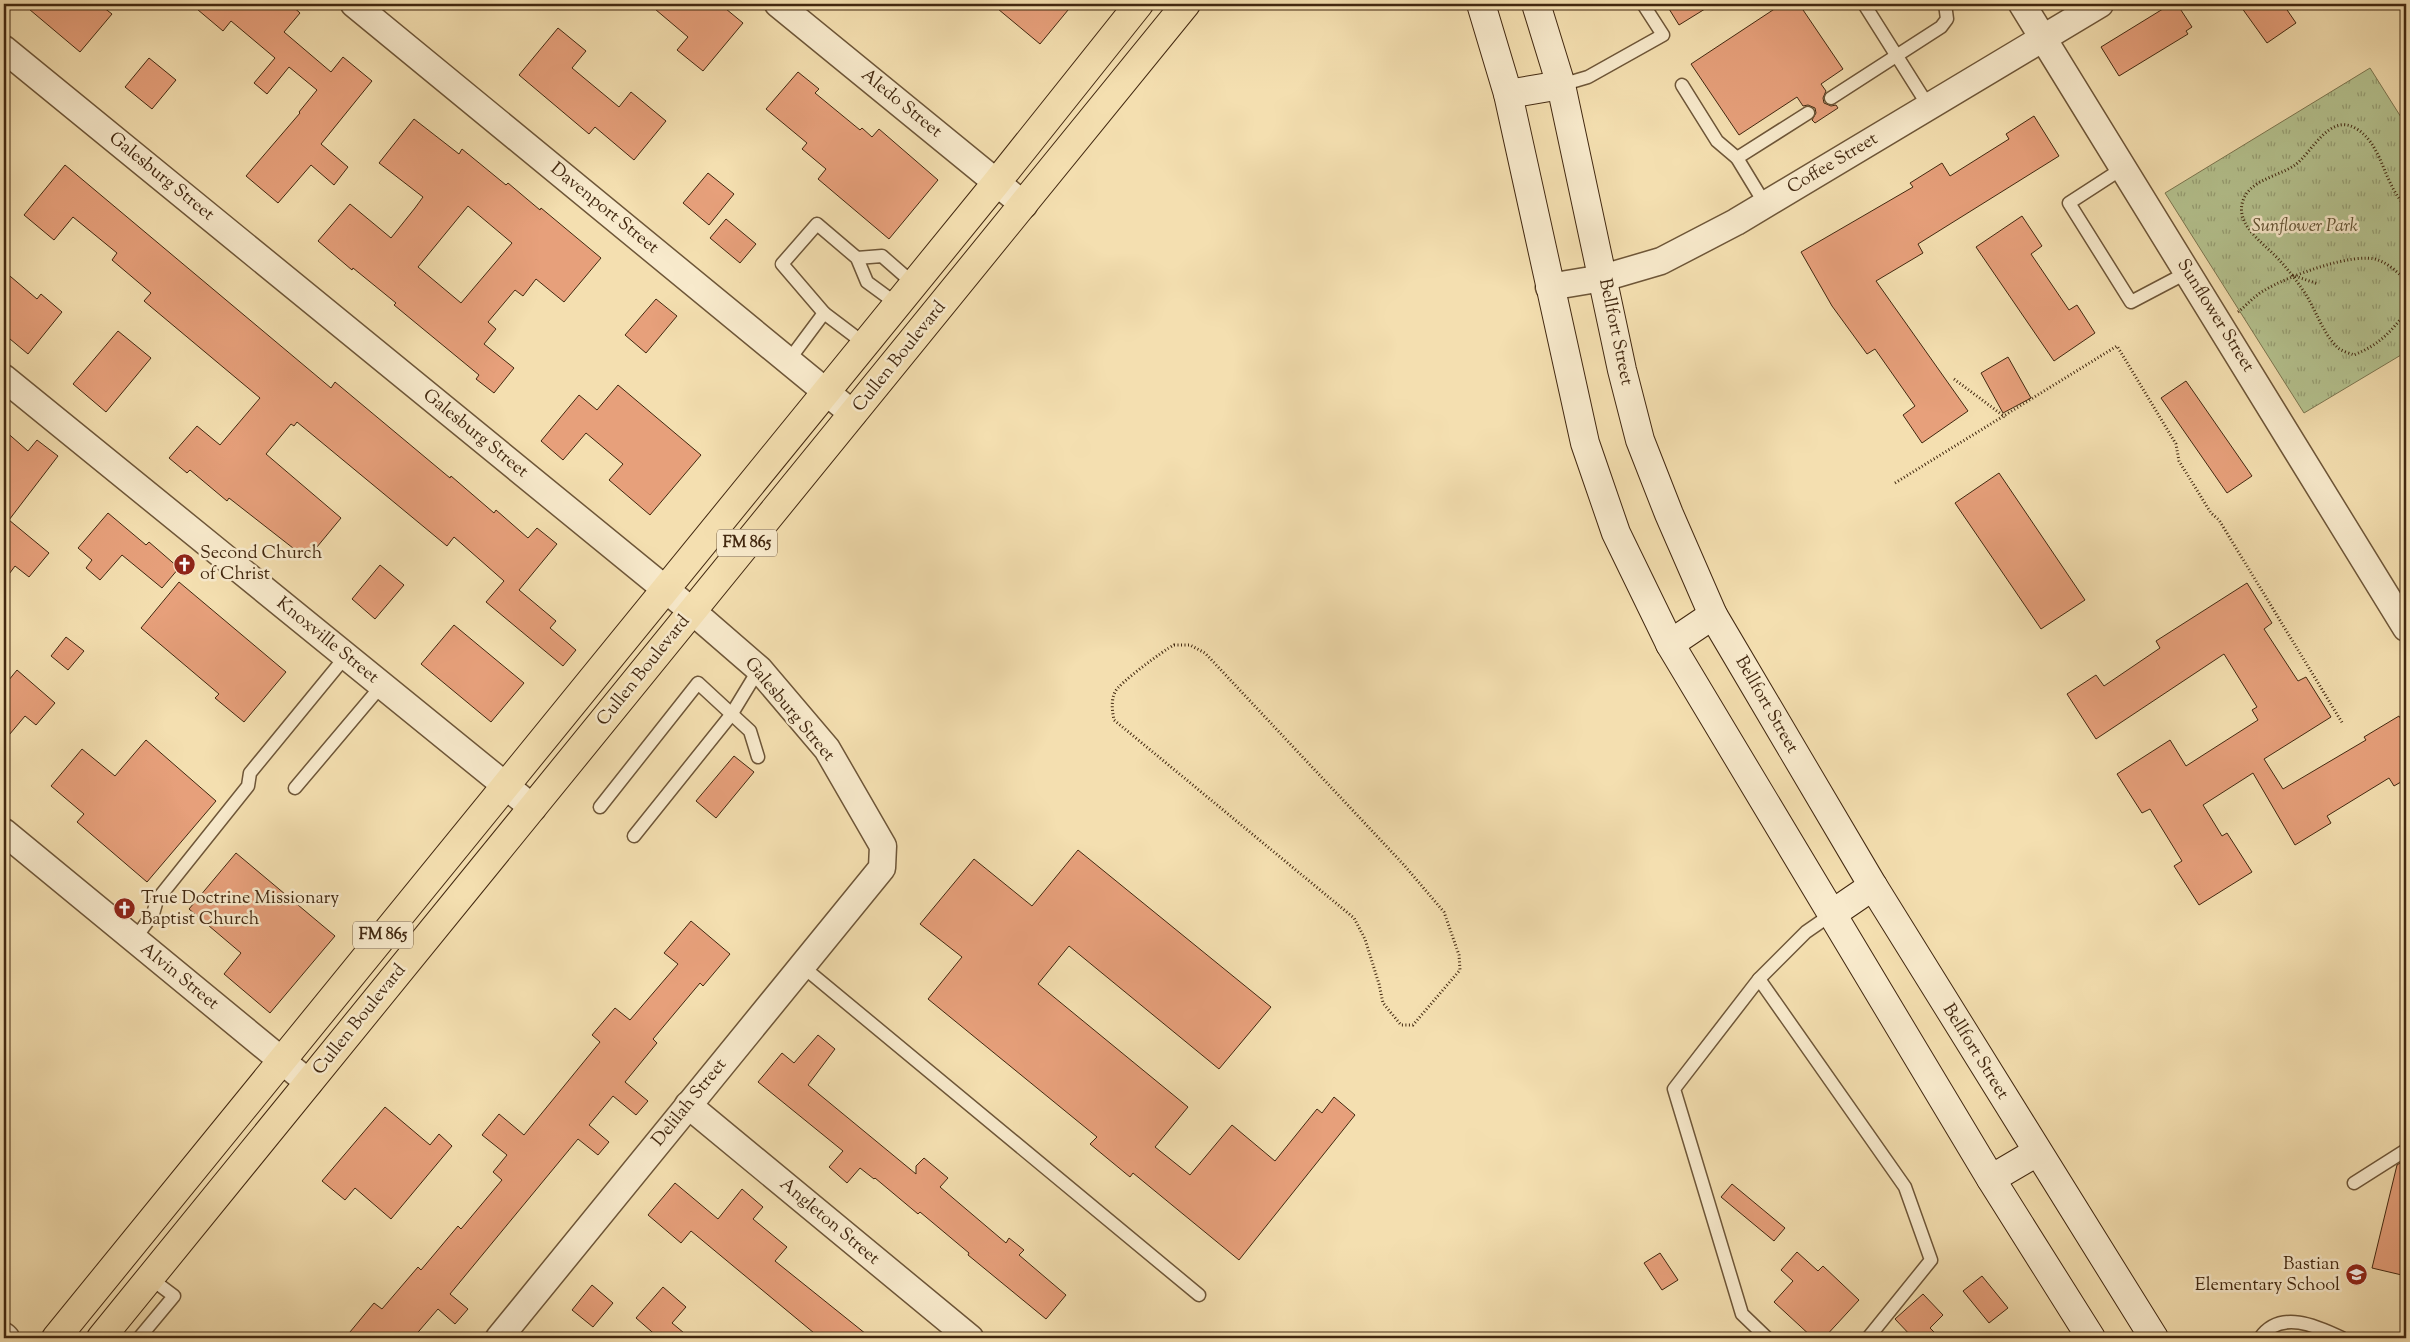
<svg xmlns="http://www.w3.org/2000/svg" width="2410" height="1342" font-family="'Sorts Mill Goudy',serif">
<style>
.grass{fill:url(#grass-tufts);stroke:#7c7650}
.building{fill:#e7a07b;stroke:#422810;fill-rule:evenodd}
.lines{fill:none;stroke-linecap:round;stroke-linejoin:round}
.lane-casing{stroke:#6e5638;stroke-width:15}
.street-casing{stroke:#6e5638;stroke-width:29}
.secondary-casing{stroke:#422810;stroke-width:30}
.primary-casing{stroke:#422810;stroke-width:30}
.path{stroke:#422810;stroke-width:3;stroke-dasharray:1 2.5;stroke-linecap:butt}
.lane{stroke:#f8eacc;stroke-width:12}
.street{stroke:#f8eacc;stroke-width:26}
.secondary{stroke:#f8eacc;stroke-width:28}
.primary{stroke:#f4dfb0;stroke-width:28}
.labels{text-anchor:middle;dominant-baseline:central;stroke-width:5;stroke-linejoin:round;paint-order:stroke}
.shield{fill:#f8eacc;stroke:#796248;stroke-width:1}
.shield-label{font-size:16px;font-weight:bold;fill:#422810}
.street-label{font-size:18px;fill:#422810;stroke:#f8eacc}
.park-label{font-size:18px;font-style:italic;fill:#5f4f30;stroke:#f8eacc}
.poi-label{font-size:18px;fill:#422810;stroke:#f8eacc;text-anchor:start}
</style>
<defs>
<pattern id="grass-tufts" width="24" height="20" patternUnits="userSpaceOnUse" patternTransform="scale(1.25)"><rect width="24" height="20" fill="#b5c390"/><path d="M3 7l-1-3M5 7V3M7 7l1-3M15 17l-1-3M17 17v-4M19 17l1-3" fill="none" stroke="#959e74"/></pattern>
</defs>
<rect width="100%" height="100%" fill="#f4dfb0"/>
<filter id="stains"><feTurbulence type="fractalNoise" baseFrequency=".004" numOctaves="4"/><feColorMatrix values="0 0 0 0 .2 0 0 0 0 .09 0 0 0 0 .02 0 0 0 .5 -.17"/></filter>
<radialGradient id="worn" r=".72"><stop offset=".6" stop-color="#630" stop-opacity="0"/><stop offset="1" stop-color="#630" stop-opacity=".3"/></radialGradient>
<polygon class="grass" points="2370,68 2406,125 2406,352 2304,413 2165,193"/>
<g class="building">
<polygon points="23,4 99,4 112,14 80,52"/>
<polygon points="191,4 290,4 300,13 284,32 331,72 343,57 372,81 321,144 348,167 334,185 311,165 278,203 246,176 300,113 299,112 317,90 289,67 267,94 254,83 275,58 231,21 223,31"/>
<polygon points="649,4 720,4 743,23 703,71 677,50 688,37"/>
<polygon points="992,4 1073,4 1040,44"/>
<polygon points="1666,4 1713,4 1679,25"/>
<polygon points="1782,4 1799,4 1843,69 1821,84 1826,91 1823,98 1824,103 1831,106 1836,105 1838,108 1815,123 1812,120 1816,113 1815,108 1808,105 1803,106 1797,97 1739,135 1691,64"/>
<polygon points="2171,4 2177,4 2192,27 2186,31 2188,34 2119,76 2101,47"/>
<polygon points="2239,4 2283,4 2296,23 2267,43"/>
<polygon points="558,28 586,51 572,68 619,107 631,92 666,121 634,160 595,127 589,134 519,75"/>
<polygon points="149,58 176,80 152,109 125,87"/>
<polygon points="798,72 819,89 815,93 860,130 862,128 872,137 879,129 938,180 889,239 818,179 826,169 802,149 807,143 766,109"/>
<polygon points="2034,116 2059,156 1918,244 1923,253 1876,281 1968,411 1922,443 1903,415 1915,406 1875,349 1867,354 1832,306 1801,252 1913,187 1910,183 1942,163 1950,176 2009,139 2006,134"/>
<path d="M 414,119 L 459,154 L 462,149 L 506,185 L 508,183 L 540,210 L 541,208 L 601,258 L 564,302 L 536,279 L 523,296 L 515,290 L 488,322 L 496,329 L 484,344 L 514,368 L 494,393 L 476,379 L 479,375 L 394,305 L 396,303 L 353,268 L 352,270 L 318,241 L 350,204 L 391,238 L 415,208 L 423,197 L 379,163 ZM 468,206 L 512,243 L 461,303 L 418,267 Z"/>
<polygon points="65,165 331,388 335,382 450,478 451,476 494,513 496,510 528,538 537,528 557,544 519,590 556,621 550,628 576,650 563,666 486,602 504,581 454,537 447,546 297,422 294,426 291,424 266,454 341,518 307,559 229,498 227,501 190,470 187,473 169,458 197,426 220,445 260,398 144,301 151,293 112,260 117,253 73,217 54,240 24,215"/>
<polygon points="708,173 734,194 709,225 683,203"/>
<polygon points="2022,216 2042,246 2031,254 2069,310 2077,305 2095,333 2054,361 1976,247"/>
<polygon points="726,219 756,244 740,263 710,238"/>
<polygon points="4,271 37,299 41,294 62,312 28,354 4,334"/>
<polygon points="656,299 677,316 646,353 625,335"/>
<polygon points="118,331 151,358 106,412 73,384"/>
<polygon points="2008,357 2031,398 2003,413 1981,373"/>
<polygon points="2186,381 2252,476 2227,493 2161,398"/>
<polygon points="618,385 701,455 650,515 609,480 623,464 586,433 563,460 541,441 579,395 597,410"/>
<polygon points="4,430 28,451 37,440 58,456 9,520 49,553 29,577 15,566 4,581"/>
<polygon points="1999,473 2085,600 2041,629 1955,503"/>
<polygon points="108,513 146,545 149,542 179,568 162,588 122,555 100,580 86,568 92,560 78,548"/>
<polygon points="380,565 404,585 375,619 352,599"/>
<polygon points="179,582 286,672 244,722 215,698 219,694 141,628"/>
<polygon points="2247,583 2272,623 2264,629 2298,681 2306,677 2331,717 2264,759 2283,789 2366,740 2364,737 2399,716 2406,728 2406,779 2394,786 2389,778 2327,816 2331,823 2295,845 2253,773 2203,805 2222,836 2227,833 2252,872 2199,905 2174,866 2182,861 2150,809 2142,813 2117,774 2170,740 2186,766 2258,720 2252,710 2257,707 2224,654 2096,739 2067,694 2096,675 2104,686 2160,648 2156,641"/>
<polygon points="454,625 524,683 491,722 421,664"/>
<polygon points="66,637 84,651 68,670 51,656"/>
<polygon points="17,670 55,703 36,725 25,716 4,741 4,686"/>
<polygon points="146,740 216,801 147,882 77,822 84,814 51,786 82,749 115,776"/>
<polygon points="734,756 754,772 716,818 696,801"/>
<polygon points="1078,850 1271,1007 1219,1069 1069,946 1038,984 1188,1107 1155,1147 1190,1175 1232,1125 1275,1161 1317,1109 1322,1113 1334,1097 1355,1115 1239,1260 1133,1173 1130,1177 1090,1144 1097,1137 928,999 962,957 920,924 974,859 1032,906"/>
<polygon points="236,853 335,936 270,1013 224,974 241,953 189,909"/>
<polygon points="691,921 730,954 703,986 700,983 653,1039 657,1043 625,1082 648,1101 636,1115 613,1096 589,1125 609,1142 598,1155 578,1139 450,1294 468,1309 455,1324 438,1309 413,1338 345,1338 374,1303 382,1309 418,1267 421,1270 458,1226 461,1229 502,1180 493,1172 507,1155 482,1135 499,1114 524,1135 600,1042 592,1035 615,1008 630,1020 678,964 664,953"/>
<polygon points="818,1035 835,1049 808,1085 916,1174 916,1166 924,1158 948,1178 940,1187 1006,1243 1009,1238 1024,1250 1019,1255 1066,1295 1046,1319 968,1255 969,1253 920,1212 918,1214 875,1178 874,1179 860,1168 847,1183 829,1167 843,1151 758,1082 782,1053 794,1063"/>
<polygon points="385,1107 430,1145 439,1134 452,1146 391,1219 355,1188 345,1200 322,1181"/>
<polygon points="2406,1159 2406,1276 2372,1268 2397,1165"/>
<polygon points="675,1183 718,1219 742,1189 763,1207 753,1219 787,1247 775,1261 871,1338 820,1338 691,1231 681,1243 648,1215"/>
<polygon points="1732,1184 1785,1228 1774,1241 1721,1197"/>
<polygon points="1797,1252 1818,1271 1823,1266 1859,1300 1824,1338 1813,1338 1774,1302 1793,1281 1781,1270"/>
<polygon points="1660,1253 1678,1280 1662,1290 1644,1263"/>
<polygon points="1982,1276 2008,1308 1989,1323 1963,1291"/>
<polygon points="592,1285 613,1303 593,1327 572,1310"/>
<polygon points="663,1287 686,1307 672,1323 690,1338 659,1338 636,1318"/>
<polygon points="1923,1294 1943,1315 1930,1328 1940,1338 1913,1338 1895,1319"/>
</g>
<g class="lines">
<defs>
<g id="lane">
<polyline points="1864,4 1929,107"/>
<polyline points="1561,85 1588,77 1663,35 1643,4"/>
<polyline points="1682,85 1717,141 1737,158 1765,204"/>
<polyline points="1831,98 1941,27 1947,19 1945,4"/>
<polyline points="1737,158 1808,113"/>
<polyline points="2123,168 2069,203 2131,302 2188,272"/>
<polyline points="857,258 882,256 914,284"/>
<polyline points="824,313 782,264 817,224 857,258 867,282 897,304"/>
<polyline points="789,360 824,313 865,344"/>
<polyline points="295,788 382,685"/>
<polyline points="600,807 698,683 750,731 758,757"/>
<polyline points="634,836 731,715 759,669"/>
<polyline points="134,940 153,914 157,900 248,786 250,773 346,656"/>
<polyline points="802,966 1199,1295"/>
<polyline points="1759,979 1806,932 1832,914"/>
<polyline points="2354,1183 2406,1150"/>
<polyline points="139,1338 174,1296 150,1278"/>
<polyline points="1767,1338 1742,1314 1674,1089 1759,979 1905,1187 1931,1260 1868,1338"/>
<path d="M 2260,1338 C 2280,1309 2317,1326 2342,1338"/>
</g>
<g id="street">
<polyline points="354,4 853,414"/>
<polyline points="778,4 1024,205"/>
<polyline points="2022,4 2406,628"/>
<polyline points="4,49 692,611 759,669 827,749 883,846 882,868 499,1338"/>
<polyline points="1549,287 1603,278 1661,261 1736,222 2100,4"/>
<polyline points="4,378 533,808"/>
<polyline points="4,832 309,1083"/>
<polyline points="688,1105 970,1338"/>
<polyline points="4,1336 6,1338"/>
</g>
<g id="secondary">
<polyline points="1481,4 1508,94 1585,443 1616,533 1670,644 1991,1179 2091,1338"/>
<polyline points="1536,4 1561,85 1622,370 1640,440 1669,514 1713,615 1873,886 2154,1338"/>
<polyline points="1508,94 1561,85"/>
<polyline points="1670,644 1713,615"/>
<polyline points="1832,914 1873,886"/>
<polyline points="1991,1179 2037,1152"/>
</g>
<g id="primary">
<polyline points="56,1338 997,182 1139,4"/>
<polyline points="101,1338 1186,4"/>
</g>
</defs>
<use href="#lane" class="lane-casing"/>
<use href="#street" class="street-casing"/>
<use href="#secondary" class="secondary-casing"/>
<use href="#primary" class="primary-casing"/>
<g class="path">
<path d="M 2406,206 C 2383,185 2383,143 2355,128 C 2329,113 2311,154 2295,165 C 2278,177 2247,180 2242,204 C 2237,228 2268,246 2281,262 C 2291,273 2300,285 2308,298 C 2317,314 2324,334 2337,347 C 2341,351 2349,353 2354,355 C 2380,344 2390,333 2406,312"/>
<polyline points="2292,275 2318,284"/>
<path d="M 2238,312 C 2247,305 2255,295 2265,290 C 2286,277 2355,251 2378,260 C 2389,264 2398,273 2406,280"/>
<polyline points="1954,379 2005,417"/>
<polyline points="1895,483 2117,346 2176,444 2179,461 2211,513 2219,520 2343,724"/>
<path d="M 1174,645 L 1190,645 L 1205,653 L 1404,865 L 1444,912 L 1459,955 L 1460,970 L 1413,1025 L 1401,1025 L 1383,1003 L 1379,984 L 1365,939 L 1354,918 L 1114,720 C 1112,710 1111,701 1115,692 C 1119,683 1164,650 1174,645 Z"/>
</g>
<use href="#lane" class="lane"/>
<use href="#street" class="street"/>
<use href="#secondary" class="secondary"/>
<use href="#primary" class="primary"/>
</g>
<defs>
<symbol id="church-disc" viewBox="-11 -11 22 22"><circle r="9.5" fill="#8f2418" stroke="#f8eacc"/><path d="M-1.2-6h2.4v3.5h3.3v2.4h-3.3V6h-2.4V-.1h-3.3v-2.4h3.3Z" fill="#fff"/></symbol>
<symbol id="school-disc" viewBox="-11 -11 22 22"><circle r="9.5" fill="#8f2418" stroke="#f8eacc"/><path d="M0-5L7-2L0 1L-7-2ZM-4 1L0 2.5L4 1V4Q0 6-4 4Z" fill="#fff"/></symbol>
</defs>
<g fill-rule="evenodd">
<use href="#church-disc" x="172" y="552" width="25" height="25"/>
<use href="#church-disc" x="112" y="896" width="25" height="25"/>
<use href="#school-disc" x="2344" y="1262" width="25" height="25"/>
</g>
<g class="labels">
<g class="shield">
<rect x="717" y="529.5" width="60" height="27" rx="4"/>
<rect x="353" y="921.5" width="60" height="27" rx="4"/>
</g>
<g class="shield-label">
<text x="747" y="543">FM 865</text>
<text x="383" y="935">FM 865</text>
</g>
<g class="street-label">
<text transform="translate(901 104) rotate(39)">Aledo Street</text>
<text transform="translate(1833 164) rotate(-31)">Coffee Street</text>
<text transform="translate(161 177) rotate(39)">Galesburg Street</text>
<text transform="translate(604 209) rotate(39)">Davenport Street</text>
<text transform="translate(2215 316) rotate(58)">Sunflower Street</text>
<text transform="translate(1615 332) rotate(78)">Bellfort Street</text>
<text transform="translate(900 357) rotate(-51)">Cullen Boulevard</text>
<text transform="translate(475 434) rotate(39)">Galesburg Street</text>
<text transform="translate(327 641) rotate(39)">Knoxville Street</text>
<text transform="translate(644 671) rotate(-51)">Cullen Boulevard</text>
<text transform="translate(1766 705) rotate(60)">Bellfort Street</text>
<text transform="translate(789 710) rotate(50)">Galesburg Street</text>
<text transform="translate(179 977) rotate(39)">Alvin Street</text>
<text transform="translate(360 1020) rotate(-51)">Cullen Boulevard</text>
<text transform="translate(1975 1052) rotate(58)">Bellfort Street</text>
<text transform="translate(690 1103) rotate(-51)">Delilah Street</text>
<text transform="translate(829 1222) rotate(40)">Angleton Street</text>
</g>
<g class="park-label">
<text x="2305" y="227">Sunflower Park</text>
</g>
<g class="poi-label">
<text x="200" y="554">Second Church<tspan x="200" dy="21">of Christ</tspan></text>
<text x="141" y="899">True Doctrine Missionary<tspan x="141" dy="21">Baptist Church</tspan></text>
<text x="2340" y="1265" text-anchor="end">Bastian<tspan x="2340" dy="21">Elementary School</tspan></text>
</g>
</g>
<rect width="2410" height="1342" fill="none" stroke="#f4dfb0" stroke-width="20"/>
<rect x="5" y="5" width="2400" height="1332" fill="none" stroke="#422810" stroke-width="2.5"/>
<rect x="10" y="10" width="2390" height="1322" fill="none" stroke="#422810"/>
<rect width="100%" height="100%" filter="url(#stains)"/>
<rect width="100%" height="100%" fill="url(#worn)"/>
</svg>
